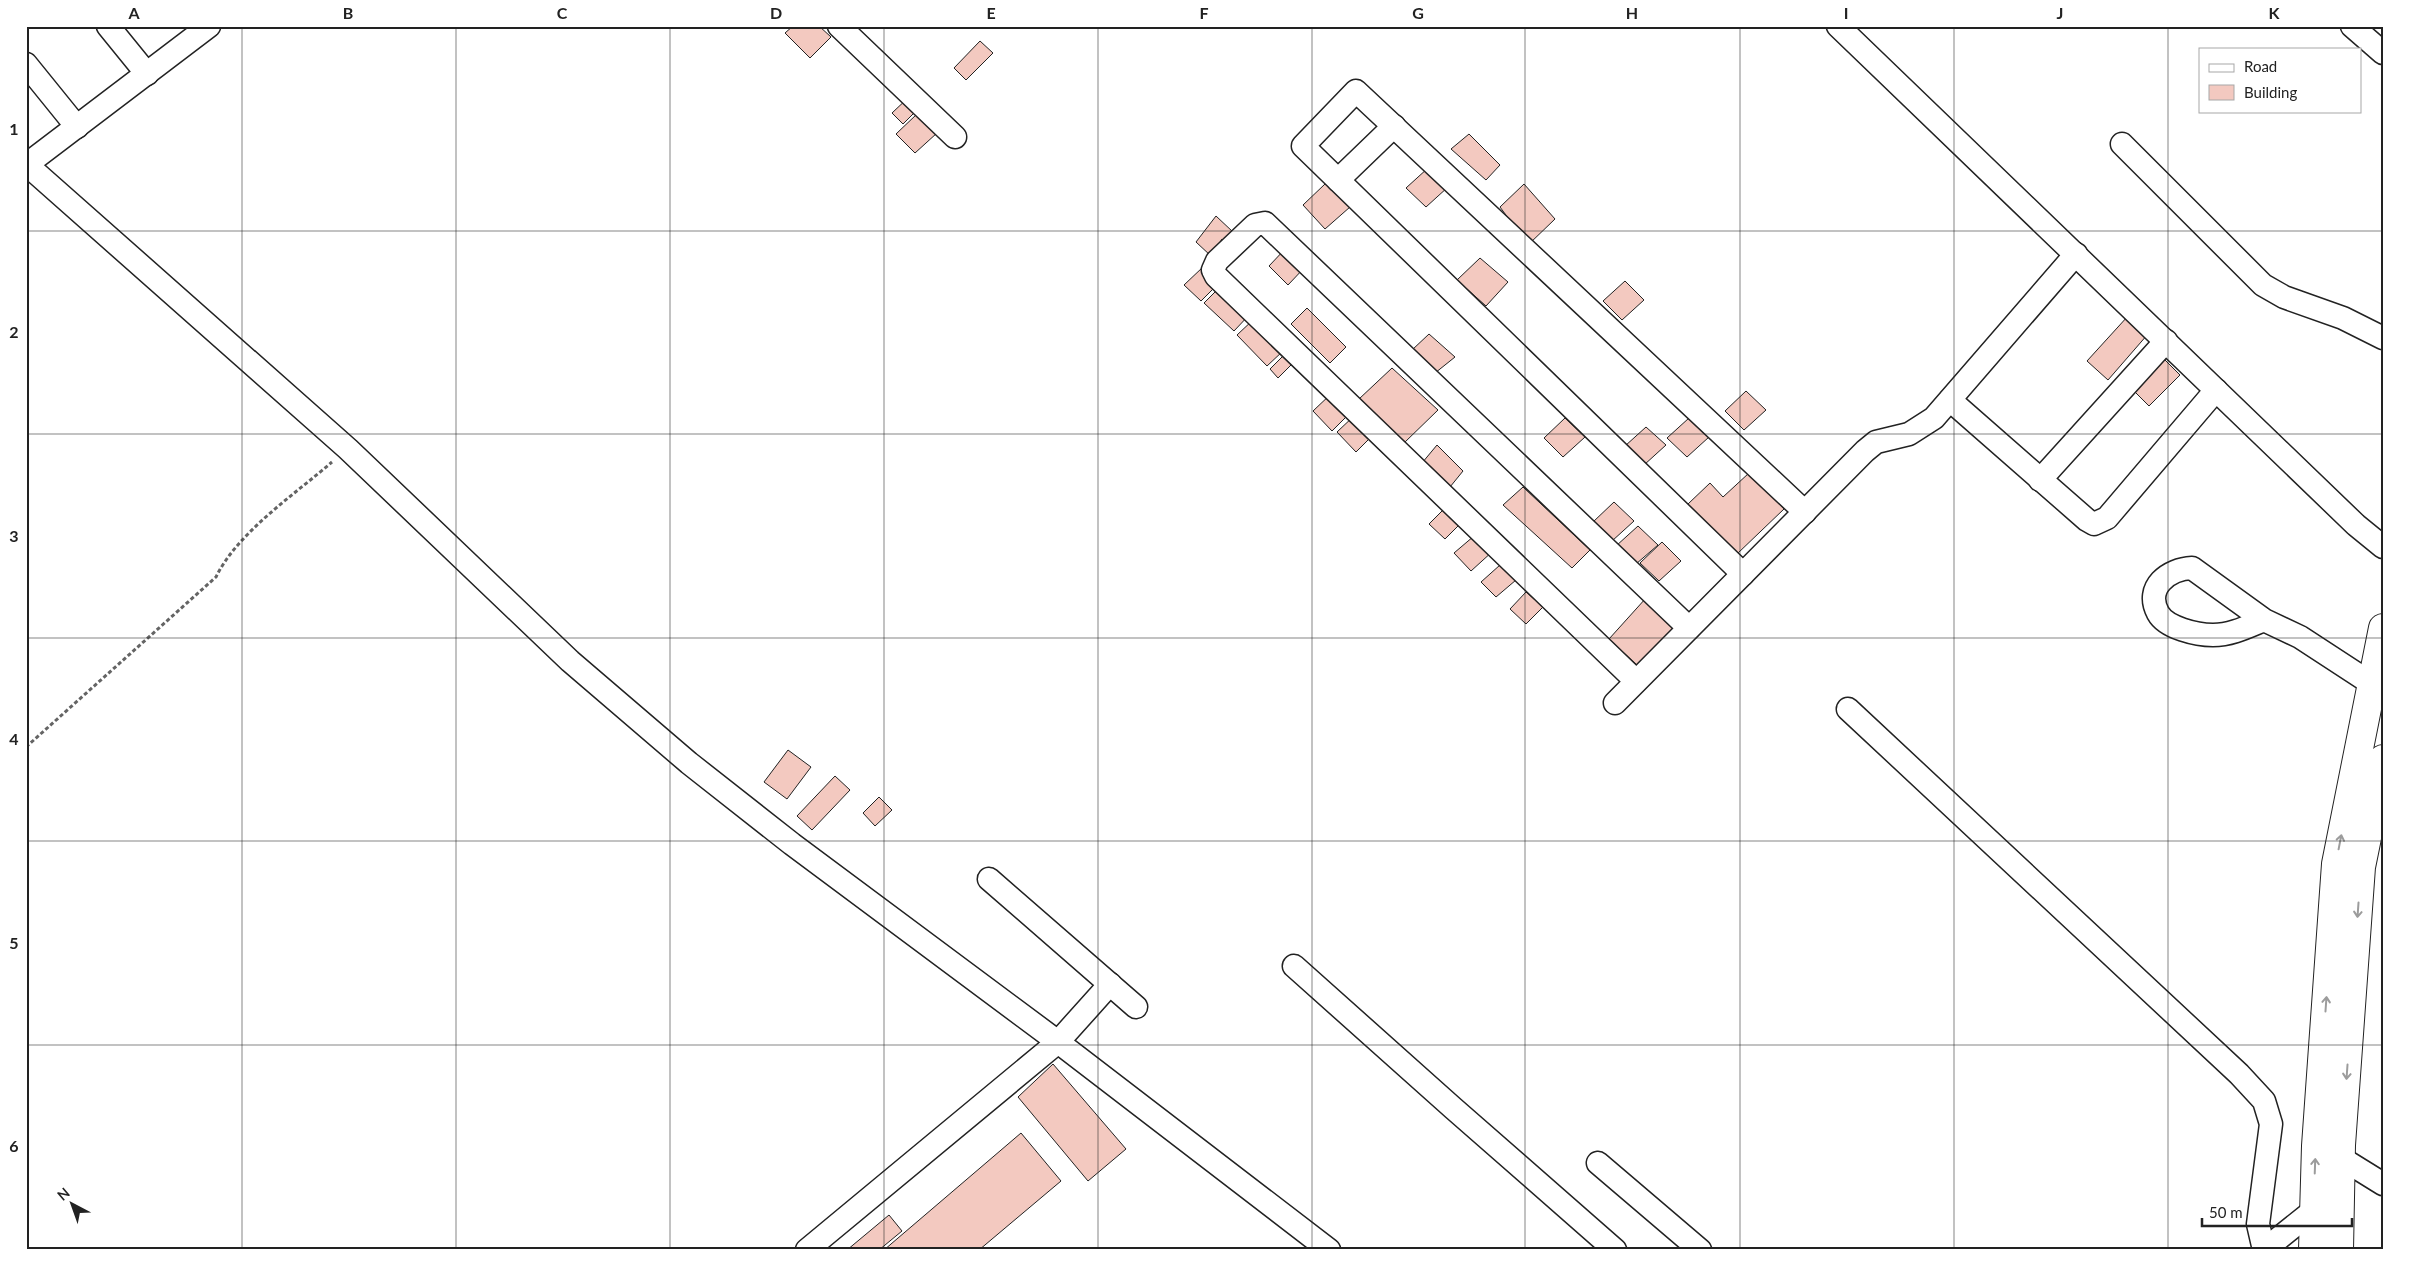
<svg xmlns="http://www.w3.org/2000/svg" width="2409" height="1276" font-family="Lato,sans-serif">
<style>
.building{fill:#f3c9c0;stroke:#222}
.lines{fill:none;stroke-linecap:round;stroke-linejoin:round}
.minor-casing{stroke:#222;stroke-width:25}
.highway-casing{stroke:#222;stroke-width:30}
.path{stroke:#646464;stroke-width:3;stroke-dasharray:4 2.5;stroke-linecap:butt}
.minor{stroke:#fff;stroke-width:22}
.highway{stroke:#fff;stroke-width:28}
.oneway{stroke:#9c9c9c}
.grid{fill:none;stroke:#222;stroke-width:1;stroke-opacity:0.55}
.neatline{fill:none;stroke:#222;stroke-width:2}
.grid-label{font-size:16px;text-anchor:middle;font-weight:bold;fill:#222}
</style>
<rect width="100%" height="100%" fill="#fff"/>
<g class="building">
<polygon points="793,26 819,26 831,37 810,58 785,33"/>
<polygon points="980,41 993,53 966,80 954,68"/>
<polygon points="910,96 920,107 903,124 892,113"/>
<polygon points="917,114 937,133 915,153 896,134"/>
<polygon points="1469,134 1500,165 1486,180 1451,149"/>
<polygon points="1428,168 1448,187 1426,207 1406,188"/>
<polygon points="1325,184 1350,207 1325,229 1303,205"/>
<polygon points="1524,184 1555,219 1528,245 1500,207"/>
<polygon points="1216,216 1233,232 1224,242 1222,239 1211,256 1196,242"/>
<polygon points="1286,248 1305,267 1288,285 1269,266"/>
<polygon points="1480,258 1508,282 1486,306 1457,280"/>
<polygon points="1203,267 1219,283 1201,301 1184,285"/>
<polygon points="1625,281 1644,300 1622,320 1603,301"/>
<polygon points="1220,287 1250,314 1234,331 1204,303"/>
<polygon points="1307,308 1346,347 1330,363 1291,324"/>
<polygon points="2128,316 2148,334 2108,380 2087,361"/>
<polygon points="1254,319 1283,351 1267,366 1237,335"/>
<polygon points="1429,334 1455,357 1435,373 1412,350"/>
<polygon points="1287,352 1295,361 1278,378 1270,369"/>
<polygon points="2162,357 2180,375 2149,406 2131,388"/>
<polygon points="1392,368 1438,410 1404,443 1359,399"/>
<polygon points="1746,391 1766,410 1744,430 1725,411"/>
<polygon points="1332,393 1351,412 1332,431 1313,411"/>
<polygon points="1355,415 1374,434 1356,452 1337,432"/>
<polygon points="1565,418 1585,437 1563,457 1544,438"/>
<polygon points="1689,418 1709,437 1687,457 1667,438"/>
<polygon points="1646,427 1666,445 1644,465 1625,446"/>
<polygon points="1437,445 1463,471 1450,487 1422,463"/>
<polygon points="1749,473 1784,509 1737,554 1688,504 1710,483 1723,497"/>
<polygon points="1523,487 1590,550 1572,568 1503,505"/>
<polygon points="1614,502 1634,521 1612,541 1593,522"/>
<polygon points="1446,507 1461,523 1445,539 1429,524"/>
<polygon points="1638,526 1658,545 1636,564 1616,546"/>
<polygon points="1474,536 1493,551 1471,571 1454,553"/>
<polygon points="1662,542 1681,561 1659,581 1640,563"/>
<polygon points="1500,565 1516,580 1496,597 1481,582"/>
<polygon points="1526,592 1543,607 1526,624 1510,609"/>
<polygon points="1646,598 1675,626 1638,666 1609,639"/>
<polygon points="788,750 811,767 787,799 764,782"/>
<polygon points="835,776 850,790 812,830 797,816"/>
<polygon points="879,797 892,810 875,826 863,813"/>
<polygon points="1053,1064 1126,1149 1088,1181 1018,1097"/>
<polygon points="1021,1133 1061,1181 979,1250 884,1250"/>
<polygon points="889,1215 902,1231 879,1250 847,1250"/>
</g>
<g class="lines">
<defs>
<g id="minor">
<polyline points="108,26 147,74"/>
<polyline points="839,26 955,137"/>
<polyline points="1838,26 2356,525 2383,547"/>
<polyline points="2352,26 2383,53"/>
<polyline points="26,64 77,127"/>
<polyline points="2122,144 2263,285 2284,297 2343,318 2383,338"/>
<polyline points="26,164 348,449 570,661 689,763 792,844 1058,1042 1329,1250"/>
<polyline points="26,165 209,26"/>
<polyline points="1338,180 1394,126"/>
<polyline points="1950,400 2087,520 2094,524 2107,518 2216,390"/>
<polyline points="2040,480 2166,341"/>
<polyline points="1743,574 1303,146 1356,91 1805,512"/>
<path d="M 2264,620 C 2247,627 2231,635 2213,635 C 2197,635 2166,628 2158,613 C 2144,587 2169,569 2192,568 L 2264,620 L 2300,637 L 2372,684"/>
<polyline points="1636,681 1216,276 1213,270 1217,261 1255,225 1265,223 1689,628"/>
<polyline points="1615,703 1865,451 1876,442 1909,434 1934,418 2076,254"/>
<polyline points="1848,709 2239,1074 2264,1101 2271,1124 2258,1224 2264,1250"/>
<polyline points="989,879 1136,1007"/>
<polyline points="1294,966 1453,1108 1615,1250"/>
<polyline points="2341,1158 2383,1184"/>
<polyline points="1598,1163 1700,1250"/>
<polyline points="807,1250 1058,1042 1110,984"/>
<polyline points="2264,1250 2314,1210"/>
</g>
<g id="highway">
<polyline points="2313,1250 2316,1146 2336,864 2383,628"/>
<polyline points="2339,1250 2341,1145 2361,867 2383,759"/>
</g>
</defs>
<use href="#minor" class="minor-casing"/>
<use href="#highway" class="highway-casing"/>
<path class="path" d="M 26,747 L 216,577 C 238,532 294,495 332,462"/>
<use href="#minor" class="minor"/>
<use href="#highway" class="highway"/>
</g>
<defs><path id="oneway-shaft" d="M-6 0H5M1.5-3L5.5 0L1.5 3" fill="none" stroke-width="1.6" stroke-linecap="round" stroke-linejoin="round" transform="scale(1.25)"/></defs>
<g class="oneway">
<use href="#oneway-shaft" transform="translate(2340 842) rotate(-79)"/>
<use href="#oneway-shaft" transform="translate(2358 910) rotate(94)"/>
<use href="#oneway-shaft" transform="translate(2326 1004) rotate(-86)"/>
<use href="#oneway-shaft" transform="translate(2347 1072) rotate(94)"/>
<use href="#oneway-shaft" transform="translate(2315 1166) rotate(-88)"/>
</g>
<path class="grid" d="M 242,26 L 242,1250M 456,26 L 456,1250M 670,26 L 670,1250M 884,26 L 884,1250M 1098,26 L 1098,1250M 1312,26 L 1312,1250M 1525,26 L 1525,1250M 1740,26 L 1740,1250M 1954,26 L 1954,1250M 2168,26 L 2168,1250M 26,231 L 2383,231M 26,434 L 2383,434M 26,638 L 2383,638M 26,841 L 2383,841M 26,1045 L 2383,1045"/>
<rect width="2409" height="1276" fill="none" stroke="#ffffff" stroke-width="55"/>
<rect x="2199" y="48" width="162" height="65" fill="#ffffff" stroke="#a7a7a7"/>
<rect x="2209" y="64" width="25" height="8" fill="#ffffff" stroke="#a7a7a7"/>
<text x="2244" y="72" font-size="15" fill="#222222">Road</text>
<rect x="2209" y="85" width="25" height="15" fill="#f3c9c0" stroke="#a7a7a7"/>
<text x="2244" y="98" font-size="15" fill="#222222">Building</text>
<g transform="translate(72 1204) rotate(319)" stroke="#ffffff" stroke-width="4" paint-order="stroke">
<path d="M0-4L9 19L0 12L-9 19Z" fill="#222222"/>
<text y="-8" font-size="14" font-weight="bold" text-anchor="middle" fill="#222222">N</text>
</g>
<path d="M2202 1218v8h150v-8" fill="none" stroke="#222222" stroke-width="2.5"/>
<text x="2209" y="1218" font-size="15" fill="#222222" stroke="#ffffff" stroke-width="4" paint-order="stroke">50 m</text>
<rect x="28" y="28" width="2354" height="1220" class="neatline"/>
<g class="grid-label">
<text x="134" y="19">A</text>
<text x="348" y="19">B</text>
<text x="562" y="19">C</text>
<text x="776" y="19">D</text>
<text x="991" y="19">E</text>
<text x="1204" y="19">F</text>
<text x="1418" y="19">G</text>
<text x="1632" y="19">H</text>
<text x="1846" y="19">I</text>
<text x="2060" y="19">J</text>
<text x="2274" y="19">K</text>
<text x="14" y="135">1</text>
<text x="14" y="338">2</text>
<text x="14" y="542">3</text>
<text x="14" y="745">4</text>
<text x="14" y="949">5</text>
<text x="14" y="1152">6</text>
</g>
</svg>
